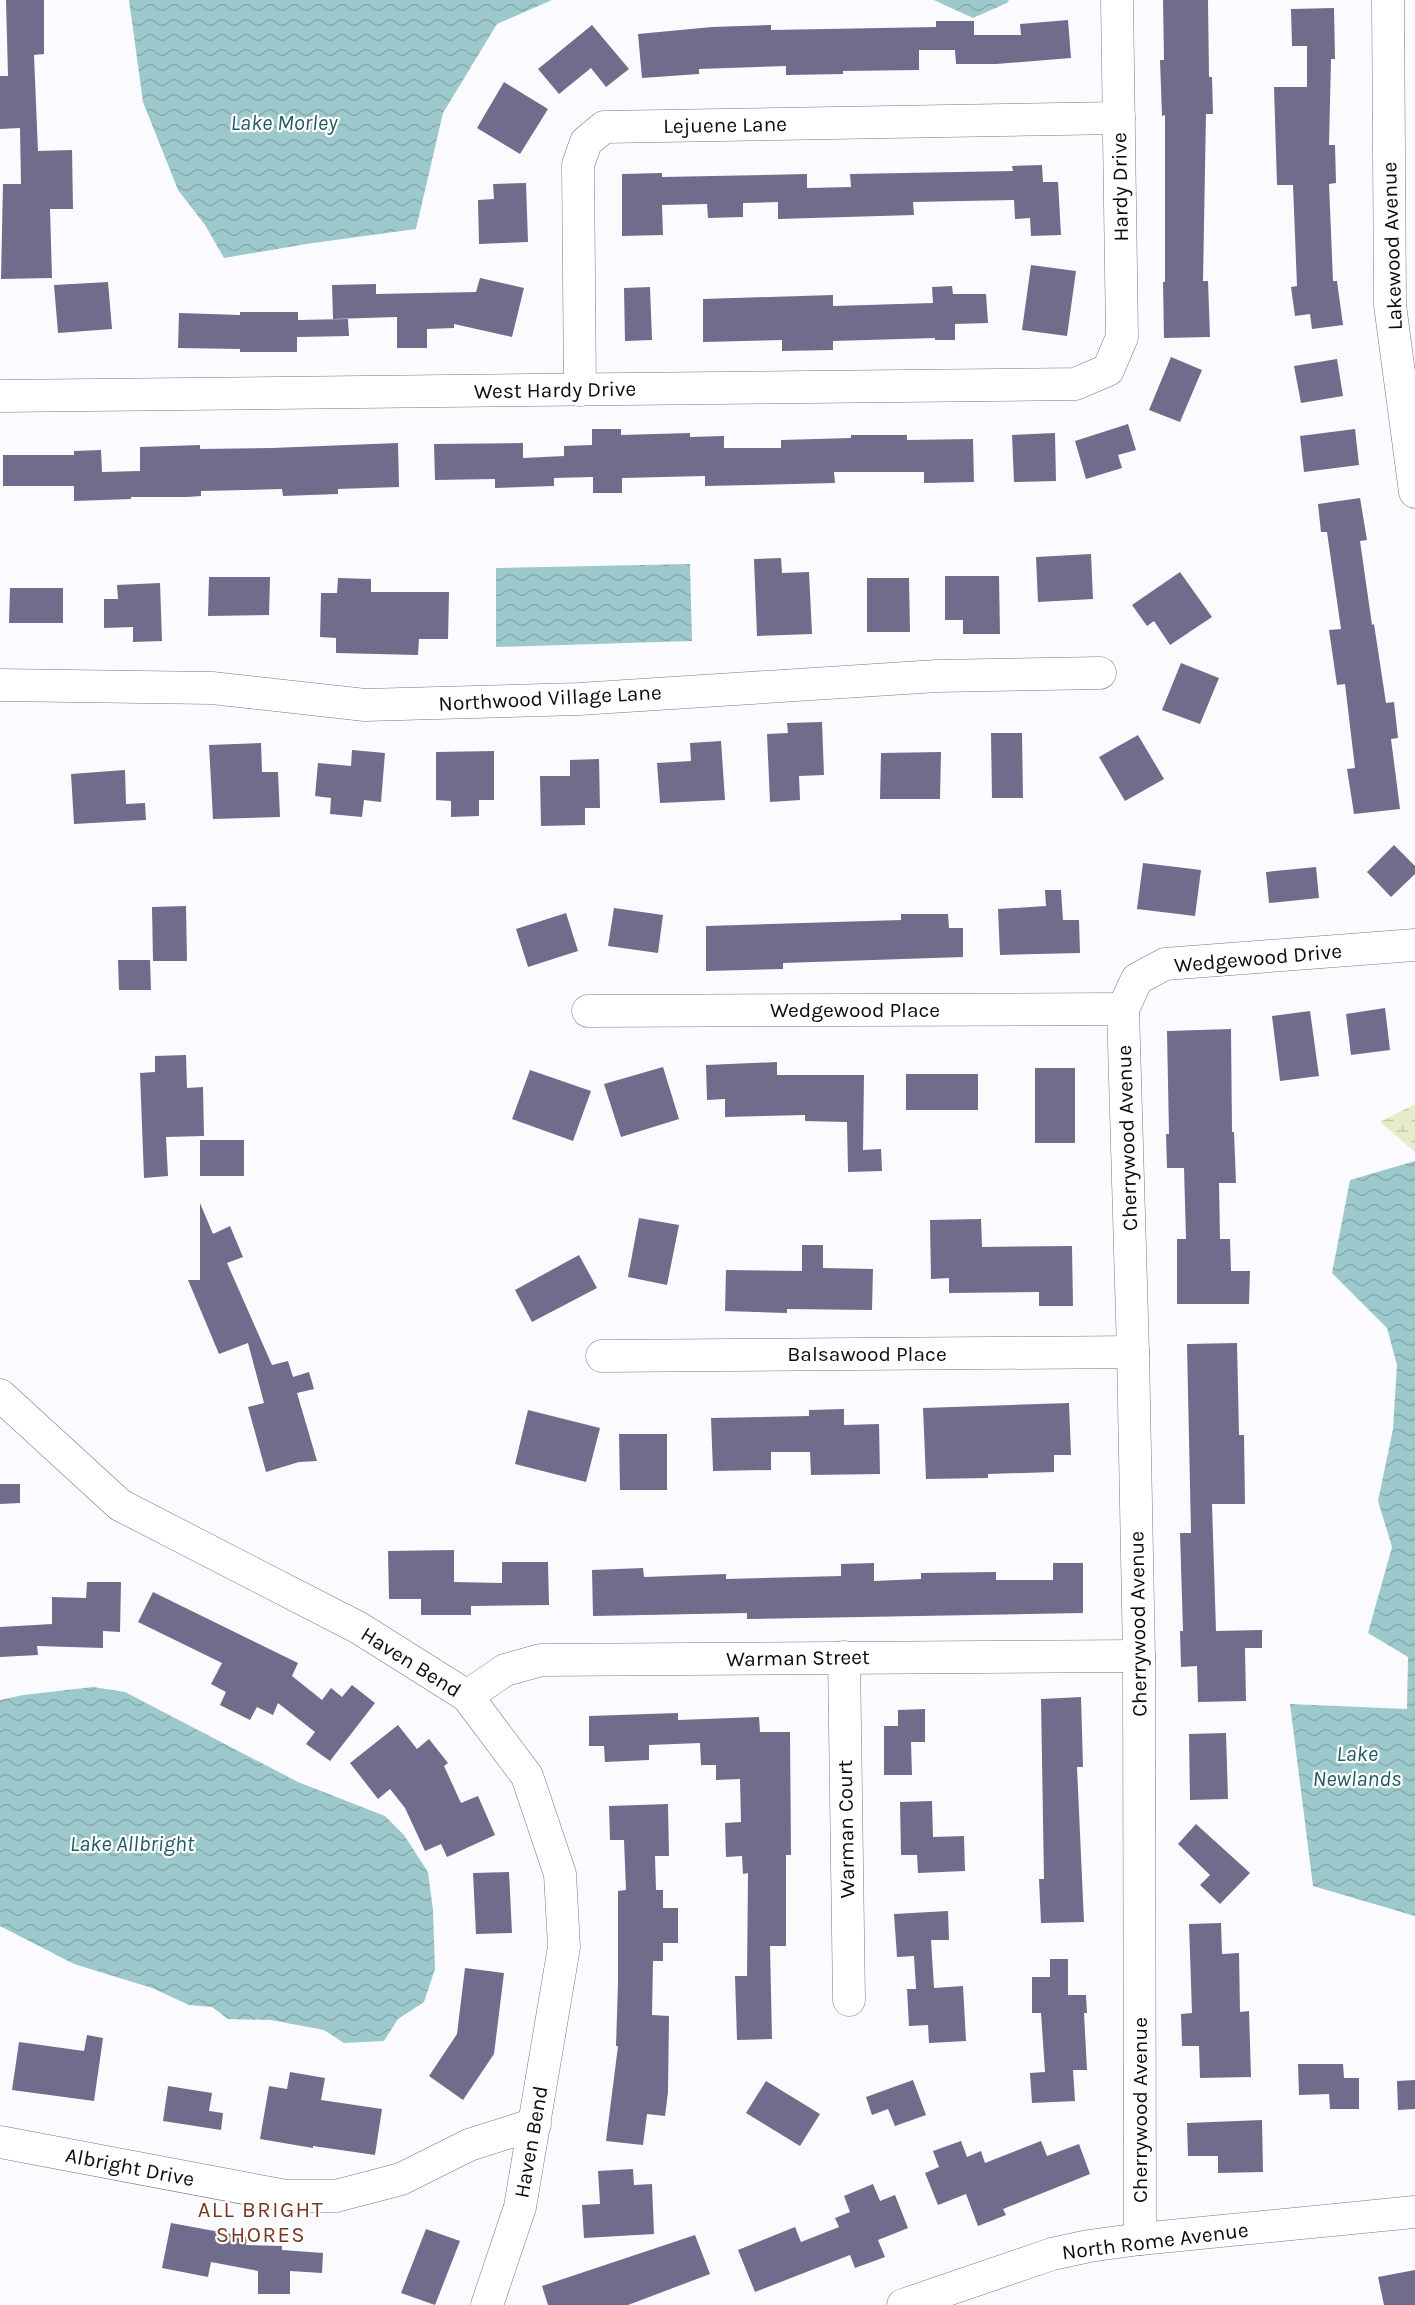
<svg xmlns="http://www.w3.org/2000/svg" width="1415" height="2305" font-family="Karla,sans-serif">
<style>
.wetland{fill:url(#wetland-marsh)}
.water{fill:url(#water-waves)}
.building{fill:#6f6d8b}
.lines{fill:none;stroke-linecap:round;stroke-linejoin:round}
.minor-casing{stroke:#79797c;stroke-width:33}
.minor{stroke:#fff;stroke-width:32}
.labels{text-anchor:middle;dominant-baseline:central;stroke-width:4.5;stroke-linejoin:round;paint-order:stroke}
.street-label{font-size:21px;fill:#0c0c0e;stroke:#fff}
.water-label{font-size:22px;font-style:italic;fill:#1e5a5e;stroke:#fff}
.neighbourhood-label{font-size:22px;letter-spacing:1.5px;fill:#783521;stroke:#fff}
</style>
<defs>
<pattern id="wetland-marsh" width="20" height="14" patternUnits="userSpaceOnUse" patternTransform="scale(1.5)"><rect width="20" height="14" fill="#e5ecc9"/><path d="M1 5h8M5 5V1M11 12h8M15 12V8" fill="none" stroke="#c3c9ab"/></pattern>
<pattern id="water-waves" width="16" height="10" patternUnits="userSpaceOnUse" patternTransform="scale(1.5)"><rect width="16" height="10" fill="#9dc9cc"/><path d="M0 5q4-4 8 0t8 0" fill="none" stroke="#86abae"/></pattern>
</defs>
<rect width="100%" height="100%" fill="#fbfbff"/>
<polygon class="wetland" points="1415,1104 1415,1152 1380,1122"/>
<g class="water">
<polygon points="129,0 552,0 497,24 443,113 416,229 306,244 224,258 205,225 178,190 143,102"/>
<polygon points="934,0 1009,0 1007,3 973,18"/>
<polygon points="690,564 692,641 496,647 496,568"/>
<polygon points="1415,1161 1415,1916 1313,1886 1290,1704 1407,1709 1408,1657 1368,1633 1392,1547 1378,1501 1393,1429 1397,1365 1387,1328 1332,1273 1350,1180"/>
<polygon points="93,1687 125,1692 298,1782 385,1816 404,1835 428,1872 433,1910 435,1969 424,2002 398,2019 384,2041 344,2043 324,2030 271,2020 228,2019 212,2007 189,2005 152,1988 74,1964 0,1926 0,1700 23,1695"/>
</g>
<g class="building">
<polygon points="6,0 44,0 44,54 34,55 38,151 72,150 73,209 50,209 52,278 1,279 3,184 21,184 20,128 0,129 0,76 8,76"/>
<polygon points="1163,0 1208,0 1209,77 1212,77 1213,114 1206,114 1203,281 1208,281 1210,337 1164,338 1163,282 1165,282 1165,115 1162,116 1160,60 1164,60"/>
<polygon points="1334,8 1335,59 1331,59 1329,145 1335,145 1336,183 1329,184 1333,281 1337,281 1343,325 1312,329 1310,314 1295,316 1291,287 1297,286 1293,185 1277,185 1274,87 1307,87 1307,46 1292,46 1291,9"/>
<polygon points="1068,20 1071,58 996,64 956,64 955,50 919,50 919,70 843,71 843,74 786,75 786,66 699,69 699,74 642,78 638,34 712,27 771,25 771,30 936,27 936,21 974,21 974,35 1021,35 1020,24"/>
<polygon points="592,25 629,69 606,87 591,68 559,94 538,69"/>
<polygon points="504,82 548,109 520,154 477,128"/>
<polygon points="1042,165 1043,182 1058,182 1061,235 1031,236 1030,218 1015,219 1014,200 913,202 914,215 778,219 778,202 743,203 743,217 708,218 707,204 662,205 663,235 622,236 622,174 662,173 662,177 807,174 807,188 851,187 850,174 1013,171 1012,166"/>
<polygon points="526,183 528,242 479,244 478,200 494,199 493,184"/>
<polygon points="1031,265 1076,271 1067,336 1022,330"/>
<polygon points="480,278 524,288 512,337 454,324 454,328 427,329 427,348 397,348 397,317 333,319 332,285 376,284 376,294 476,292"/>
<polygon points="108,282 112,329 58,333 54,285"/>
<polygon points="952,286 953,294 986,294 988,323 955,324 955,340 935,340 935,338 833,341 833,350 782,351 782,340 703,342 703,299 833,295 833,306 933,303 932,287"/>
<polygon points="650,287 652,340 625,341 624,288"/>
<polygon points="240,312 298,312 298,320 348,319 349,336 297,337 297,352 240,352 240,349 178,348 179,313 240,315"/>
<polygon points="1171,357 1202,370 1180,422 1149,410"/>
<polygon points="1337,359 1343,396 1301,403 1294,366"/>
<polygon points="1128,424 1136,450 1118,455 1122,468 1086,479 1075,441"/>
<polygon points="592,429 621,429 621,435 690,433 690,437 724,436 724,448 781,448 781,440 851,438 851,435 907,435 907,440 973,439 974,482 924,483 924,472 834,472 835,483 705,486 705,476 622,478 622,493 593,493 593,477 554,478 554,486 495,488 495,479 435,480 434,444 523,443 523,458 564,456 564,446 592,445"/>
<polygon points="1355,429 1359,465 1304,472 1300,436"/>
<polygon points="1055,433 1056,481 1014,482 1012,435"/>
<polygon points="398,443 399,487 338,489 338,494 283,496 282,489 201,491 201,496 187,497 131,497 131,499 74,501 74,486 3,486 3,455 74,455 74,451 101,450 102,472 140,471 140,447 200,445 200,449 272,448"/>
<polygon points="1360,498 1367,540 1360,541 1372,625 1374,624 1386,703 1394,702 1398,738 1391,739 1400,809 1354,814 1347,769 1355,768 1345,684 1337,685 1329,630 1341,629 1327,532 1321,532 1318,504"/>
<polygon points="1091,554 1093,599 1038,602 1036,557"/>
<polygon points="781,558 782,573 809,572 812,634 757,636 754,559"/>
<polygon points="1180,572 1212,617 1170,645 1154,621 1147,626 1132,605"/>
<polygon points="945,576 999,576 1000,634 963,634 963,620 945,620"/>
<polygon points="209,577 270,577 269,615 208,616"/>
<polygon points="338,578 371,579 371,592 449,592 448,639 419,639 418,655 336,653 336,638 320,637 321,593 337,593"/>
<polygon points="867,578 909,578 910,632 867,632"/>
<polygon points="160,583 162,641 133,642 133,627 104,628 104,599 118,599 117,585"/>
<polygon points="10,588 63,588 63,623 9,623"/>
<polygon points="1181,663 1219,678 1200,724 1162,710"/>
<polygon points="822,722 824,775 799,776 800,800 770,802 767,734 788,733 787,723"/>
<polygon points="991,733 1022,733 1023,798 992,798"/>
<polygon points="1138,735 1164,779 1125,801 1099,757"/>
<polygon points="721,741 725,800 660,803 657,763 691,761 690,743"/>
<polygon points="261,743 262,772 278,772 280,817 213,819 209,745"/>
<polygon points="352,750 385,753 381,802 364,800 362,817 330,814 331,798 315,796 318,763 351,766"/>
<polygon points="494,751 494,800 479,800 479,816 451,817 451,801 436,800 436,752"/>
<polygon points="941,752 940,799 880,799 881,753"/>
<polygon points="599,759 600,808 585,808 585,825 541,826 540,776 570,776 570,760"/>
<polygon points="125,770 126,804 145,803 146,820 74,824 71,774"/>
<polygon points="1394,845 1415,866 1415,874 1391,897 1367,872"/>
<polygon points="1143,863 1201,870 1195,916 1137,909"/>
<polygon points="1316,867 1319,898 1269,903 1266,872"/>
<polygon points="1045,890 1061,890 1063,920 1079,920 1080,953 1000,955 998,909 1046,906"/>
<polygon points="186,906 187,961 153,961 152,907"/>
<polygon points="614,908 663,915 658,953 608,946"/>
<polygon points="566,913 578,951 528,967 516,929"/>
<polygon points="901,914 948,914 949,928 963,928 963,957 783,963 783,969 706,971 706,926 901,920"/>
<polygon points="118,960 150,960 151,990 119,990"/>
<polygon points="1385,1008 1390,1050 1351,1055 1346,1014"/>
<polygon points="1310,1011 1319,1076 1280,1081 1272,1016"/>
<polygon points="1231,1029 1232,1132 1234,1132 1236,1183 1219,1183 1220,1239 1230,1239 1231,1271 1250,1271 1249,1304 1177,1304 1177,1239 1186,1239 1184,1168 1167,1168 1166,1134 1169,1134 1167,1031"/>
<polygon points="186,1055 187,1088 203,1087 204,1136 166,1137 168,1176 144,1178 140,1073 155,1072 155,1056"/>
<polygon points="777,1062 777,1075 864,1075 863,1150 881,1149 882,1171 848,1172 847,1122 805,1121 805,1115 725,1117 725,1099 707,1100 706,1065"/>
<polygon points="663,1067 679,1119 621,1137 604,1084"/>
<rect x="1035" y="1068" width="40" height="75"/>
<polygon points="530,1070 591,1091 573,1141 512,1119"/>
<rect x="906" y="1074" width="72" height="36"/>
<rect x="200" y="1140" width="44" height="36"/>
<polygon points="200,1203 213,1234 230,1226 243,1257 227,1263 272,1365 288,1361 293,1377 309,1372 314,1389 297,1393 317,1461 299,1462 266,1472 248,1407 264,1403 248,1343 219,1354 188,1280 200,1280"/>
<polygon points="639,1218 679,1225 667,1285 628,1277"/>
<polygon points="981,1219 982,1247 1072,1246 1073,1306 1039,1306 1039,1292 949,1293 949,1278 931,1279 930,1220"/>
<polygon points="802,1245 823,1245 823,1268 873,1269 872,1310 787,1309 787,1313 725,1311 726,1270 802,1271"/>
<polygon points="579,1255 597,1288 532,1322 515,1290"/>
<polygon points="1237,1343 1239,1435 1244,1435 1245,1504 1212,1504 1216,1631 1262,1630 1262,1648 1245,1648 1246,1701 1198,1702 1197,1666 1181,1667 1180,1631 1183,1631 1180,1533 1191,1533 1187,1344"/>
<polygon points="1069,1403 1071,1455 1054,1455 1054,1472 988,1474 988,1478 926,1479 923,1408"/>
<polygon points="844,1409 844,1425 879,1424 880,1474 811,1475 810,1452 771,1452 771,1470 713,1471 711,1418 809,1416 809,1410"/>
<polygon points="528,1410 600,1428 586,1482 515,1464"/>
<polygon points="619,1434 667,1434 667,1490 620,1490"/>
<polygon points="0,1484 20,1484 20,1503 0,1504"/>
<polygon points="454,1550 454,1582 502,1583 502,1562 548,1562 549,1605 471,1606 471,1615 421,1615 421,1599 389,1599 388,1551"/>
<polygon points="874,1563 874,1581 921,1579 921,1573 996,1572 996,1580 1053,1580 1053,1563 1083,1563 1083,1613 747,1619 747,1613 593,1616 592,1570 643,1568 644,1577 726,1574 726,1579 841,1576 841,1564"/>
<polygon points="87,1582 121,1582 120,1632 103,1631 103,1648 37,1646 38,1655 0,1657 0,1627 52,1624 52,1597 86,1598"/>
<polygon points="153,1592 298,1663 292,1676 322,1700 331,1688 342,1697 352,1685 375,1703 330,1761 306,1744 315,1732 278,1703 273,1715 257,1707 250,1720 220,1705 226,1692 211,1684 222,1663 138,1622"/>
<polygon points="1081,1697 1083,1767 1077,1767 1084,1922 1041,1923 1039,1879 1044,1879 1041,1699"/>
<polygon points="925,1709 925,1742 911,1742 912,1775 884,1775 884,1726 898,1726 898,1710"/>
<polygon points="678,1713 678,1720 759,1717 760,1732 790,1732 791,1855 786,1855 786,1946 770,1946 772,2039 737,2040 735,1976 747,1976 748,1873 743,1874 742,1856 726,1857 725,1823 741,1822 740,1779 716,1780 716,1765 701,1765 700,1743 649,1745 649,1760 605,1762 604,1746 589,1746 589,1716"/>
<polygon points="398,1725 417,1749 429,1739 448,1763 444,1766 461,1803 478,1796 495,1835 447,1857 441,1844 425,1851 405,1808 390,1789 378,1799 350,1763"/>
<polygon points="1226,1733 1228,1799 1190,1800 1189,1734"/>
<polygon points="932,1801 933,1837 964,1836 965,1871 918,1873 917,1855 901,1855 900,1802"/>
<polygon points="668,1804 669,1856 655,1856 656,1890 663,1890 663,1908 678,1908 678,1943 663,1943 663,1961 653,1961 652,2015 669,2016 668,2092 665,2116 647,2114 643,2145 606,2141 618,2046 616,2046 618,1983 618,1891 626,1890 624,1840 610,1840 609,1806"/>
<polygon points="1196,1824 1250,1873 1220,1904 1200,1885 1210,1875 1178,1844"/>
<polygon points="509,1872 512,1933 476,1934 473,1873"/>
<polygon points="948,1911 949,1940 931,1940 934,1988 963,1986 966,2041 929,2043 928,2025 909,2026 907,1989 916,1989 914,1956 897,1957 894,1914"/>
<polygon points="1221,1923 1222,1954 1239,1953 1240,2012 1249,2011 1251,2077 1200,2078 1199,2046 1182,2046 1181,2014 1192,2013 1189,1924"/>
<polygon points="1050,1959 1068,1959 1068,1995 1086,1995 1087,2013 1084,2013 1087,2070 1073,2070 1075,2101 1032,2103 1030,2073 1045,2072 1041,2013 1032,2013 1032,1977 1050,1977"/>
<polygon points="465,1968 504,1973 494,2054 463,2100 429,2076 457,2034"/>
<polygon points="87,2035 103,2038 94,2101 12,2090 19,2042 84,2051"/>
<polygon points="1298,2064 1343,2064 1344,2078 1359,2078 1359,2109 1330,2109 1329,2094 1299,2095"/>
<polygon points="290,2072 325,2078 321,2100 382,2109 375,2155 313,2146 313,2148 260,2139 269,2086 287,2089"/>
<polygon points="913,2080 926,2115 895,2126 888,2109 872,2115 866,2097"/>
<polygon points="1415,2080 1415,2109 1398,2110 1397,2081"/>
<polygon points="766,2081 820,2114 800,2146 746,2113"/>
<polygon points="168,2086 212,2093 209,2111 223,2113 221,2130 163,2121"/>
<polygon points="1262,2120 1263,2172 1218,2173 1218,2156 1188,2156 1187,2123"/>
<polygon points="961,2141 967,2157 981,2151 985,2163 1041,2141 1047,2156 1079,2144 1090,2174 1003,2209 1006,2215 978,2226 966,2194 938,2205 925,2173 939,2167 933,2151"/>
<polygon points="633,2169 634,2185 652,2184 654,2234 584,2238 582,2205 600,2204 598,2171"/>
<polygon points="873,2184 880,2201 895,2195 908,2228 878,2240 885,2257 855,2268 850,2255 755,2292 738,2250 795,2227 801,2242 839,2227 835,2218 850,2212 844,2196"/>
<polygon points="171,2223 247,2237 246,2245 282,2246 282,2250 323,2253 322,2273 290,2271 290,2294 258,2294 258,2271 211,2262 208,2277 162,2268"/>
<polygon points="426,2229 460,2241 435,2305 401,2293"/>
<polygon points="695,2235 710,2274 628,2305 548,2305 542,2286"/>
<polygon points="1415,2270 1415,2305 1384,2305 1378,2277"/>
</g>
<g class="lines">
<defs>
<g id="minor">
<polyline points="1388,0 1390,305 1415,492"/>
<polyline points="580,390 578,165 586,142 604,127 1119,118"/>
<polyline points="0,396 1075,384 1108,370 1122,337 1117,0"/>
<polyline points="0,685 212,688 365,705 579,699 937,676 1100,673"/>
<polyline points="588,1011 1123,1009"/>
<polyline points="602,1356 1133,1352"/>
<polyline points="0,1395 120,1505 359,1628 467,1696 527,1776 560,1874 564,1947 520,2207 487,2305"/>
<polyline points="844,1657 849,2000"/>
<polyline points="467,1696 505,1670 541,1660 1139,1656"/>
<polyline points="0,2142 286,2196 336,2196 401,2179 469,2145 535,2124"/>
<polyline points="1140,2239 1139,1656 1133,1352 1123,1009 1137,979 1165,964 1415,945"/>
<polyline points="903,2305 1052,2254 1089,2246 1140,2239 1415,2212"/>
</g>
</defs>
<use href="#minor" class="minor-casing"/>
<use href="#minor" class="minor"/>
</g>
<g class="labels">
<g class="street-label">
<text transform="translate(725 125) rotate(-1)">Lejuene Lane</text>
<text transform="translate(1120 187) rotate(-91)">Hardy Drive</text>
<text transform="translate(1392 246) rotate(-92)">Lakewood Avenue</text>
<text transform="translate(555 390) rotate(-1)">West Hardy Drive</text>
<text transform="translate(550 698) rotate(-3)">Northwood Village Lane</text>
<text transform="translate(1258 958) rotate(-5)">Wedgewood Drive</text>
<text x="855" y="1010">Wedgewood Place</text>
<text transform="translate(1127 1138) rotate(-92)">Cherrywood Avenue</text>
<text x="867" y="1354">Balsawood Place</text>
<text transform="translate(1138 1624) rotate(-91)">Cherrywood Avenue</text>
<text transform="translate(798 1658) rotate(-1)">Warman Street</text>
<text transform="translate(411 1662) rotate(32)">Haven Bend</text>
<text transform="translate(846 1829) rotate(-91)">Warman Court</text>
<text transform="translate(1140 2110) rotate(-90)">Cherrywood Avenue</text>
<text transform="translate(531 2142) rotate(-80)">Haven Bend</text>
<text transform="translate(130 2167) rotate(11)">Albright Drive</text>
<text transform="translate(1155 2241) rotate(-7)">North Rome Avenue</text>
</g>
<g class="water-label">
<text x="284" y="123">Lake Morley</text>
<text x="1357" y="1754">Lake<tspan x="1357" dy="25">Newlands</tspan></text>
<text x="132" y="1844">Lake Allbright</text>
</g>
<g class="neighbourhood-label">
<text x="261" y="2210">ALL BRIGHT<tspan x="261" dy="25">SHORES</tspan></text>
</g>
</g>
</svg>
